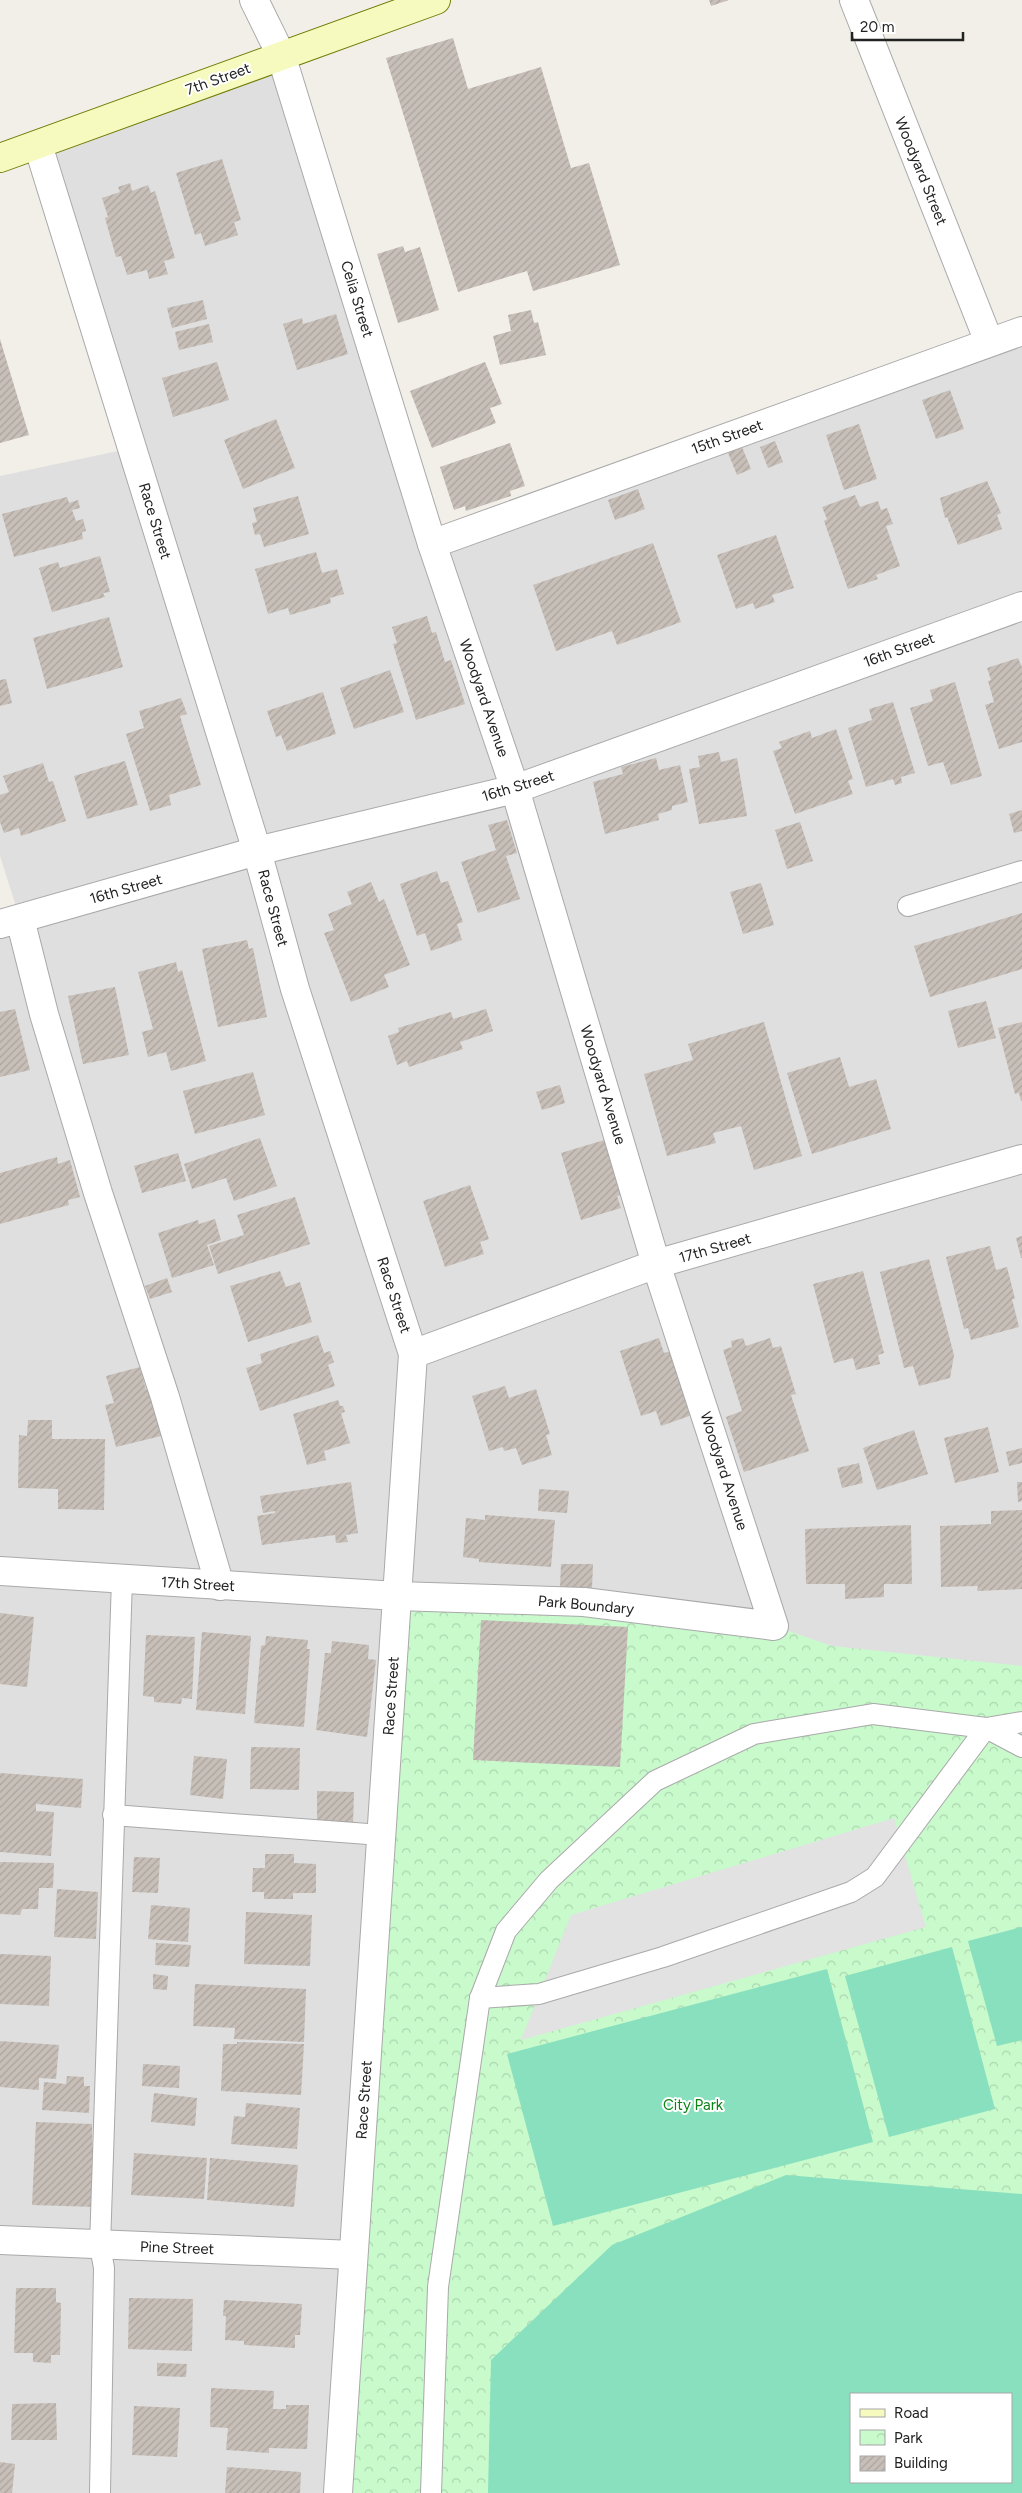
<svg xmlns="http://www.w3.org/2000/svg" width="1022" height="2493" font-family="Figtree,sans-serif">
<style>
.residential{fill:#e0dfdf;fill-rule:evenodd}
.park{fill:url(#park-crowns);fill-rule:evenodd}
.pitch{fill:#88e0be;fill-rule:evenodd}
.parking{fill:#e2e2e2}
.building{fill:url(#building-hatch)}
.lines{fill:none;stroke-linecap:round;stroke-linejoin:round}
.lane-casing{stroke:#a9a9a9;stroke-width:22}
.street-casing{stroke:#a9a9a9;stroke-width:30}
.secondary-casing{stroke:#707d05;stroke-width:30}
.lane{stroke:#fff;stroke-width:20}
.street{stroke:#fff;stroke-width:28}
.secondary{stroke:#f7fabf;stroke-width:28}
.labels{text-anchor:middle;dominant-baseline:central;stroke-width:4;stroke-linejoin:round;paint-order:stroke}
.street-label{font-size:15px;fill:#222;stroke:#fff}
.park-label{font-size:15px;fill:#0c8416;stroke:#fff}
</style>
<defs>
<pattern id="park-crowns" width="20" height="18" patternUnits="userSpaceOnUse" patternTransform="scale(1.25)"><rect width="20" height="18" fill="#c8facc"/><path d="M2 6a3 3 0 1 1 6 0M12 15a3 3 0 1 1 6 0" fill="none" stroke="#acd6af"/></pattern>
<pattern id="building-hatch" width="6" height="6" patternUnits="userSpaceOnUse" patternTransform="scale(1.25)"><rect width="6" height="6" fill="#c7bfb8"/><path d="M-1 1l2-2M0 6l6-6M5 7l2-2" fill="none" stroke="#aba49e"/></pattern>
</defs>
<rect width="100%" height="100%" fill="#f2efe9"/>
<path class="residential" d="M 281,55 L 433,544 L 1022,331 L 1022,2493 L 0,2493 L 0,924 L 20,919 L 0,856 L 0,476 L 132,448 L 38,145 ZM 851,2394 L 1011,2394 L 1011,2482 L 851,2482 Z"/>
<path class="park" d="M 397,1596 L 774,1626 L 832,1646 L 1022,1666 L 1022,2493 L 338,2493 ZM 851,2394 L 1011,2394 L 1011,2482 L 851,2482 Z"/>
<g class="pitch">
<polygon points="1022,1927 1022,2040 997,2046 968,1941"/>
<polygon points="952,1947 995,2109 889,2137 845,1976"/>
<polygon points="827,1969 873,2142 553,2226 507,2054"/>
<path d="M 786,2175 L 1022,2194 L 1022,2493 L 488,2493 L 491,2360 L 612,2245 ZM 851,2394 L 1011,2394 L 1011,2482 L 851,2482 Z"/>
</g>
<polygon class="parking" points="894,1818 926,1927 521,2040 571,1915"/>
<g class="building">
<polygon points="709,0 729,0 711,6"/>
<polygon points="453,38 468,89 541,67 571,168 589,163 620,265 533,291 527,271 458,292 386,58"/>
<polygon points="222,159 241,220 234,222 238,235 205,246 201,233 195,235 176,173"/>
<polygon points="130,183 132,191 148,185 151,193 155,191 175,258 164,261 168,274 149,279 147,270 127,275 121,256 116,257 105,218 108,217 102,198 120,192 118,187"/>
<polygon points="403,246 405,252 420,247 439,310 398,323 377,254"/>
<polygon points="203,300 207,319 172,328 167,308"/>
<polygon points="531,310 534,323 538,322 546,355 500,365 493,336 511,331 508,315"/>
<polygon points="336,314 348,354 297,370 283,324 302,318 303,324"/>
<polygon points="209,324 213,342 179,350 175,332"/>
<polygon points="0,339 29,435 0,443"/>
<polygon points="217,362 229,400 173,417 162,378"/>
<polygon points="485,362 502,404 490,408 496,423 432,448 410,391"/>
<polygon points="950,390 964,429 936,439 922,400"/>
<polygon points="276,419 295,468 243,489 224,440"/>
<polygon points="859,424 877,479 844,490 826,435"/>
<polygon points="775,441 783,462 768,468 760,447"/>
<polygon points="510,443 525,486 510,491 511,496 466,511 465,506 454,510 440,467"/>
<polygon points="742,447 751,469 737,475 728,453"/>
<polygon points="987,481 1001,513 997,515 1002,529 958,545 947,517 945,518 940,498"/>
<polygon points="638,489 645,509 615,520 608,500"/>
<polygon points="855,495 860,507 878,501 881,510 887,508 893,524 886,526 900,566 876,575 878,579 848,589 824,521 827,519 822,507"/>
<polygon points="298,496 309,534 264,547 260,534 255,535 252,523 257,522 253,508"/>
<polygon points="67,497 69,503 78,500 80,508 72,510 76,521 83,519 86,531 82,532 83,539 14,557 2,514"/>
<polygon points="776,535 794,588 772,595 775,602 755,609 753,603 736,609 717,555"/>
<polygon points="653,543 681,622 617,645 612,631 556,651 533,585"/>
<polygon points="316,552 322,573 337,569 344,594 330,598 331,603 290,615 288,608 268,614 255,569"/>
<polygon points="100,556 110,592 103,593 105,597 52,612 39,568 58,562 60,568"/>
<polygon points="427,616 432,633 436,632 445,662 451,660 465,704 416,720 393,644 397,643 392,627"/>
<polygon points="109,617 123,667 47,689 33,638"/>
<polygon points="1018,658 1022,667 1022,742 999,749 985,705 994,702 988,681 991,680 987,668"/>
<polygon points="390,670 404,712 354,729 340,688"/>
<polygon points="6,679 12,703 0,706 0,680"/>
<polygon points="955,682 982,776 951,785 943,762 928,766 910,708 933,701 930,690"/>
<polygon points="323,692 336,734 287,751 281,735 276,737 267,711"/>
<polygon points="181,698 187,714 180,716 201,785 169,795 171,805 150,811 126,734 144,728 139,711"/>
<polygon points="893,702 915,773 901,777 902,783 895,785 893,779 866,787 848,728 872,720 869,709"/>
<polygon points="836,729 853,779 848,781 853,794 795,814 773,751 782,748 779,742 810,731 812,738"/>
<polygon points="719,752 721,762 737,758 747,816 699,824 689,769 700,767 698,756"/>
<polygon points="656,758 659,770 680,765 688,802 672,806 672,810 658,814 659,820 605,834 593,782 623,774 621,767"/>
<polygon points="125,761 138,805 87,819 74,776"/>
<polygon points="43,763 49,782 53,781 66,821 21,836 19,828 4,833 0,822 0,795 9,792 3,776"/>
<polygon points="1022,810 1022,831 1014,833 1009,814"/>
<polygon points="507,820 517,853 506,856 520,899 478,913 461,862 496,850 488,825"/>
<polygon points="800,822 813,861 787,869 775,830"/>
<polygon points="437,871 441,883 448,881 463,922 457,924 462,940 431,951 425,933 417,936 400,884"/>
<polygon points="371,882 379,902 384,899 410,965 384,975 389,987 351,1002 324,933 334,930 328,914 352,904 347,892"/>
<polygon points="761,883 774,925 743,934 730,892"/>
<polygon points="1022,913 1022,969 930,997 914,946"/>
<polygon points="247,940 249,949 253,948 267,1017 218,1027 202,949"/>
<polygon points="176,962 178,972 182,970 206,1061 171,1071 166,1052 148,1057 142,1032 153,1029 138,972"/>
<polygon points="115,987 129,1055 83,1064 68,996"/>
<polygon points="986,1001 996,1038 958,1048 948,1011"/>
<polygon points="15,1009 30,1070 0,1077 0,1012"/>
<polygon points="486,1009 493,1031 460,1042 463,1049 409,1067 407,1061 397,1065 388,1036 399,1032 398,1028 451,1012 453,1019"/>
<polygon points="764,1022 802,1156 754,1170 741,1126 713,1133 716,1143 667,1156 644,1074 693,1060 688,1044"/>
<polygon points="1022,1022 1022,1100 1021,1101 1019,1093 1015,1094 998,1028"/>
<polygon points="840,1057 849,1087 876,1079 891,1129 812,1154 787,1073"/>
<polygon points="253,1072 265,1115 195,1134 183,1091"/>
<polygon points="560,1085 565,1103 542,1110 536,1092"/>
<polygon points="260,1138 277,1186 234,1201 226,1178 192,1189 184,1164"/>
<polygon points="611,1138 627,1193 617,1196 621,1208 581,1220 561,1153"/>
<polygon points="178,1153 186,1181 142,1193 134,1166"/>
<polygon points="57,1157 58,1164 70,1160 80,1197 68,1200 69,1205 0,1224 0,1173"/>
<polygon points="470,1185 489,1239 480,1242 484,1254 445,1267 423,1201"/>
<polygon points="295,1197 310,1244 218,1274 209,1246 244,1235 237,1215"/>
<polygon points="215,1219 221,1240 207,1245 214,1265 172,1278 158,1233 198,1220 199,1224"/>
<polygon points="1022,1236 1022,1258 1021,1258 1016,1238"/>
<polygon points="990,1246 996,1270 1007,1267 1015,1299 1012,1299 1019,1327 971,1340 968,1328 964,1329 946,1257"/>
<polygon points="929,1259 954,1355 950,1378 919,1386 913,1366 904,1368 880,1272"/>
<polygon points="280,1271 286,1287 300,1282 312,1322 248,1342 230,1286"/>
<polygon points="863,1271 884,1353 878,1355 880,1364 856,1370 853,1358 834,1363 813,1284"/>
<polygon points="167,1278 172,1292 150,1299 145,1286"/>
<polygon points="318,1335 324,1353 330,1351 334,1362 328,1365 335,1386 260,1411 246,1368 262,1363 260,1354"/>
<polygon points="659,1338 664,1353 671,1351 692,1415 661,1426 656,1411 641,1416 620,1351"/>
<polygon points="743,1338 746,1346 770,1338 773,1348 781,1346 796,1394 791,1395 809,1451 744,1472 726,1417 742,1411 723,1350 732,1347 731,1341"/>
<polygon points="140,1367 146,1390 153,1389 165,1435 116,1447 105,1405 114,1403 106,1376"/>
<polygon points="505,1386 509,1398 536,1389 550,1434 546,1435 552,1455 522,1465 516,1448 504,1451 503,1447 489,1451 472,1396"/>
<polygon points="338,1400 340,1406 343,1406 345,1412 341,1413 350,1443 324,1451 326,1460 307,1465 293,1414"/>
<polygon points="28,1420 52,1420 52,1439 105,1439 104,1510 58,1509 58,1489 18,1488 19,1435 27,1436"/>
<polygon points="988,1427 999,1472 955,1483 944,1438"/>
<polygon points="914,1430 928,1474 877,1490 863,1448"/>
<polygon points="1022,1448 1022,1463 1009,1466 1006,1452"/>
<polygon points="859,1463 863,1483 842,1488 837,1468"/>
<polygon points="351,1482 358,1533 346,1535 348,1542 336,1543 335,1535 262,1545 257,1516 275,1513 275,1511 263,1513 260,1496"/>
<polygon points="1017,1482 1022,1482 1022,1501 1018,1502"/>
<polygon points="539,1489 569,1491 567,1513 538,1511"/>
<polygon points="1022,1510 1022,1589 977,1591 978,1586 941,1587 940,1526 991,1524 991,1511"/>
<polygon points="485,1515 555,1520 551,1567 479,1562 479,1559 463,1557 466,1518 485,1520"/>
<polygon points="911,1525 912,1584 884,1584 884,1597 845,1599 845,1584 806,1584 805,1529"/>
<polygon points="561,1564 593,1564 592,1588 560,1587"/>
<polygon points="0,1613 34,1617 27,1687 0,1684"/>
<polygon points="481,1620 628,1627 620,1767 473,1760"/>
<polygon points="202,1632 251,1636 245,1714 196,1710"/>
<polygon points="146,1635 195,1637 192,1699 182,1698 181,1704 154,1702 154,1697 143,1696"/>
<polygon points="266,1636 308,1640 307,1649 310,1649 304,1727 254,1723 261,1646 265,1645"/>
<polygon points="332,1641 369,1645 368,1659 376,1660 367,1737 316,1730 325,1653 331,1653"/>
<polygon points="251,1747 300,1748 299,1790 250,1789"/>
<polygon points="194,1756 227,1759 223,1799 190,1795"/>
<polygon points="0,1773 83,1779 81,1808 36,1804 36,1811 54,1812 51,1856 0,1852"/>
<polygon points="317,1791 354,1792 353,1824 317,1823"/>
<polygon points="265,1854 294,1854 294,1863 316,1864 316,1893 293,1893 293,1899 264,1899 264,1892 252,1892 253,1868 265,1868"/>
<polygon points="134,1857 160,1858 158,1893 132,1892"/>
<polygon points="0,1862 54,1863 53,1888 39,1888 38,1909 22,1909 20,1915 0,1914"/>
<polygon points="57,1889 98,1892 96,1939 54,1937"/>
<polygon points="151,1905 190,1908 188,1942 148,1939"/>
<polygon points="246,1912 312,1915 310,1966 244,1964"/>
<polygon points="156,1943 191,1945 189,1967 155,1965"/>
<polygon points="0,1954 51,1956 49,2006 0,2004"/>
<polygon points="153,1974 168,1976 167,1990 153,1989"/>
<polygon points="195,1984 306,1989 304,2042 234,2039 235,2028 193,2026"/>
<polygon points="0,2041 59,2045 56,2079 39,2078 39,2090 0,2087"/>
<polygon points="237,2042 304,2044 301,2095 221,2091 223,2044 237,2044"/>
<polygon points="143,2064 180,2066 179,2088 142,2086"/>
<polygon points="67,2076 84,2077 84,2086 90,2086 89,2113 42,2110 44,2082 66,2084"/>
<polygon points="154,2093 197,2098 195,2126 151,2122"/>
<polygon points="246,2103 300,2108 297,2149 231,2144 234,2116 245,2117"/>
<polygon points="36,2122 92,2124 92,2147 98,2147 96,2207 32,2205"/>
<polygon points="134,2153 207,2158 204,2199 131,2195"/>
<polygon points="210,2158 298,2165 294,2207 207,2200"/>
<polygon points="16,2288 56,2288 56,2302 61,2303 60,2355 51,2355 51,2363 33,2362 33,2353 14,2353"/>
<polygon points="129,2298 193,2299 192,2351 128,2349"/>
<polygon points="224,2300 302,2304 300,2335 295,2335 295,2348 244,2345 244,2341 225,2340 226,2316 223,2316"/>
<polygon points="157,2363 187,2364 186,2377 157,2376"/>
<polygon points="211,2388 274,2391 273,2409 286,2409 286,2405 309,2405 307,2449 269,2448 269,2453 226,2450 228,2428 210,2427"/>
<polygon points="56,2403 57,2440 11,2440 12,2404"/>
<polygon points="134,2406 180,2408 177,2457 132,2455"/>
<polygon points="0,2462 15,2464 12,2493 0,2493"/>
<polygon points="227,2467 301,2472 300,2493 225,2493"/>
</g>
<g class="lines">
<defs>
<g id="lane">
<polyline points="908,906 1022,871"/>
<polyline points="113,1815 381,1835"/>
<polyline points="480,1998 539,1994 663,1957 851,1892 875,1877 986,1728 1022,1722"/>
<polyline points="100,2493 104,2268 100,2246 122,1579"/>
<polyline points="431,2493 438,2287 480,1998 506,1931 549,1880 655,1781 754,1734 873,1714 986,1728 1022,1747"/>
</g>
<g id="street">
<polyline points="854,0 989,342"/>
<polyline points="38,145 257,851 295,989 413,1354 338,2493"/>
<polyline points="432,544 1022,331"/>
<polyline points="20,919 44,1014 98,1193 165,1397 220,1586"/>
<polyline points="0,924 257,851 515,789 1022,606"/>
<polyline points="413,1354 656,1264 1022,1159"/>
<polyline points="0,1571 397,1596 584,1602 774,1626 656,1264 515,789 432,544 281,55 254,0"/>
<polyline points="0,2240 353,2255"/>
</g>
<polyline id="secondary" points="0,158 436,0"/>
</defs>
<use href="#lane" class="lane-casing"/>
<use href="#street" class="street-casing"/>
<use href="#secondary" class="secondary-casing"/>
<use href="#lane" class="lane"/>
<use href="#street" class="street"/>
<use href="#secondary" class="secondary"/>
</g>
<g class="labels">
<g class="street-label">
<text transform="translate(218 79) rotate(-20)">7th Street</text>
<text transform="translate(921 171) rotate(68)">Woodyard Street</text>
<text transform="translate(357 299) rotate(73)">Celia Street</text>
<text transform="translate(727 437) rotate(-20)">15th Street</text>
<text transform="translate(155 521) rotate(73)">Race Street</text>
<text transform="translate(899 650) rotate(-20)">16th Street</text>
<text transform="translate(484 698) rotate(71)">Woodyard Avenue</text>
<text transform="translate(518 786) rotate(-17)">16th Street</text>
<text transform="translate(126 889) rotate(-16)">16th Street</text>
<text transform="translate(273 908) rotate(75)">Race Street</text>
<text transform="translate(603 1085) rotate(73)">Woodyard Avenue</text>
<text transform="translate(715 1248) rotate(-16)">17th Street</text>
<text transform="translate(394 1295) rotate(72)">Race Street</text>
<text transform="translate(724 1471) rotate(72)">Woodyard Avenue</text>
<text transform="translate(198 1584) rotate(3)">17th Street</text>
<text transform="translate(586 1605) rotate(5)">Park Boundary</text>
<text transform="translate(391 1696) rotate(-86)">Race Street</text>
<text transform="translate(364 2100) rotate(-86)">Race Street</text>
<text transform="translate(177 2248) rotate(2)">Pine Street</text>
</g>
<g class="park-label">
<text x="693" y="2105">City Park</text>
</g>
</g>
<rect x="850" y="2393" width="162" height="90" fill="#ffffff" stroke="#a7a7a7"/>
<rect x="860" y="2409" width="25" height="8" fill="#f7fabf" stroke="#a7a7a7"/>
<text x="894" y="2418" font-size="15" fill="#222222">Road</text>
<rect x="860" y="2430" width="25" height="15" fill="url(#park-crowns)" stroke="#a7a7a7"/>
<text x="894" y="2443" font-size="15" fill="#222222">Park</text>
<rect x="860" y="2456" width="25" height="15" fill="url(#building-hatch)" stroke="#a7a7a7"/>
<text x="894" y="2468" font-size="15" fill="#222222">Building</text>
<path d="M852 32v8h111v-8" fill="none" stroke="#222222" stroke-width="2.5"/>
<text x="860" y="32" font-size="15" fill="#222222" stroke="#ffffff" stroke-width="4" paint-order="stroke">20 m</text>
</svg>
